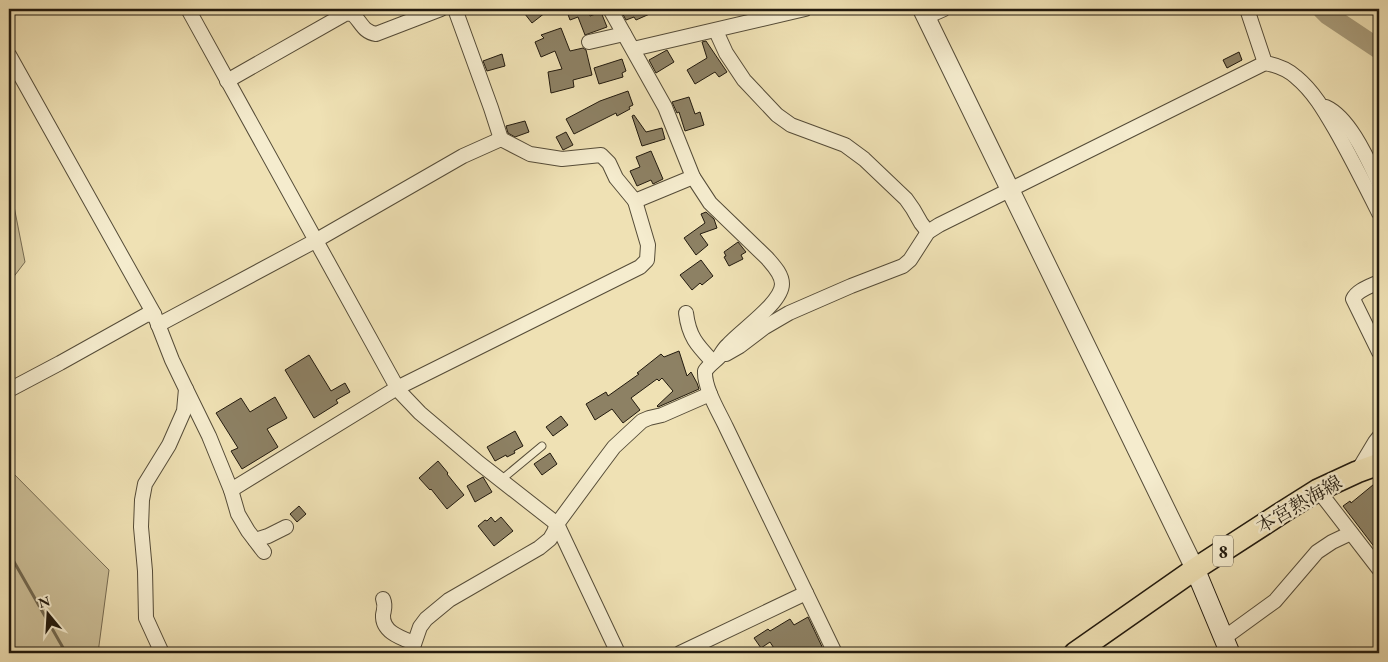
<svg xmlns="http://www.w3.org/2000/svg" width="1388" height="662" font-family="'EB Garamond','Noto Serif JP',serif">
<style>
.green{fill:#ccbf98;stroke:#776c53}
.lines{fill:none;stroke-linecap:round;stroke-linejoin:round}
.stream{stroke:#736950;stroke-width:3}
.river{stroke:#a99d7c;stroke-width:20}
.building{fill:#8d8164;stroke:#221a0e}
.service-casing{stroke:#554c38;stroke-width:9}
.minor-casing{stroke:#554c38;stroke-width:16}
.tertiary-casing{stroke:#554c38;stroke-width:20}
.secondary-casing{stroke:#221a0e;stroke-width:21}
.primary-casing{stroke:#221a0e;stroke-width:24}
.service{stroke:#f5ecce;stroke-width:7}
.minor{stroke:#f5ecce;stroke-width:14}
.tertiary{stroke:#f5ecce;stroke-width:18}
.secondary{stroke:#f5ecce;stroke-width:19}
.primary{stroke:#efe1b4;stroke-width:21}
.labels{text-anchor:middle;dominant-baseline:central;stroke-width:5;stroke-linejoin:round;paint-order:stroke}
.shield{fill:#f5ecce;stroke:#615948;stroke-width:1}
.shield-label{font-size:18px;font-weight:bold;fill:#221a0e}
.street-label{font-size:19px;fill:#221a0e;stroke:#f5ecce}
</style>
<rect width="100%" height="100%" fill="#efe1b4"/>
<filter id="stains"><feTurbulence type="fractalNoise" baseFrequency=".004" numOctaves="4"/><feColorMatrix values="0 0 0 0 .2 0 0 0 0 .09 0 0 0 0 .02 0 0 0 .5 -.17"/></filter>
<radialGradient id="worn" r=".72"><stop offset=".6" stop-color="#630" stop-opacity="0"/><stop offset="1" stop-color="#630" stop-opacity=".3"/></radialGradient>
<g class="green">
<polygon points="9,181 25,262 9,283"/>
<polygon points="9,469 109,570 98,653 9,653"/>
</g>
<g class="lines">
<polyline class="stream" points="9,553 66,653"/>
<polyline class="river" points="1322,9 1328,15 1379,49"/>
</g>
<g class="building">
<polygon points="521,9 550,9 532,23"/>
<polygon points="566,9 598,9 598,10 589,13 590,16 601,12 607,27 585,35 578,17 570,20"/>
<polygon points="620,9 661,9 636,20 634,17 626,20"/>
<polygon points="561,28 570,51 583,48 586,50 592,75 573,80 574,87 551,93 548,72 562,69 555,51 541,57 535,42 544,38 541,35"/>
<polygon points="706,41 727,72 719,77 715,72 695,84 687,70 707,58 702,42"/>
<polygon points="667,50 674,62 656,73 649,60"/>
<polygon points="1239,52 1242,60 1227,68 1223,60"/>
<polygon points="502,54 505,66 487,71 483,61"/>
<polygon points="622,59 626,71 622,73 623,77 599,84 594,68"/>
<polygon points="628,91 633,105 629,107 630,109 617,116 616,113 574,134 566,119 600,101"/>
<polygon points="689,97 695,114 700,112 704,125 685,131 679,112 677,113 672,102"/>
<polygon points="634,115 646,132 662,128 665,139 642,146 632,116"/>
<polygon points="525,121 529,132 515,137 508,133 506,126"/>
<polygon points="566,132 573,145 563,150 556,137"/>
<polygon points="651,151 663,179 653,184 651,180 637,186 630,171 640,167 636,157"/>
<polygon points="706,212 714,219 717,228 700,234 708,245 696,255 684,238 705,223 701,214"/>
<polygon points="738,242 746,252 741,255 743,259 729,266 724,257 726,256 724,252"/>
<polygon points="701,260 713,276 702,285 700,283 692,290 680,275"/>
<polygon points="679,351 687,376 691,372 697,383 699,389 658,407 657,406 673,391 662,378 659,381 657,379 631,398 640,410 623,423 612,409 595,420 586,404 606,392 608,396 639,374 637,373 661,354 664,357"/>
<polygon points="309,355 331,391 345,383 350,392 336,400 338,403 314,418 285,370"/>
<polygon points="275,397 287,418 267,429 278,447 242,469 231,451 238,448 216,413 241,398 250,412"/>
<polygon points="561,416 568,425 553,436 546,427"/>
<polygon points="515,431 523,446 514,451 515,453 507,457 506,455 495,461 487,447"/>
<polygon points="550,453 557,464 542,475 534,464"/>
<polygon points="438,461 448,473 447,474 464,495 447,509 431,489 430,490 419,478"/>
<polygon points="483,477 492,492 475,502 467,486"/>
<polygon points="1379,480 1379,553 1343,506 1350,501 1351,503"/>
<polygon points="299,506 306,514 297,522 290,514"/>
<polygon points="491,517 495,522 501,517 513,531 494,546 478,526 485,520 487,521"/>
<polygon points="808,617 825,653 777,653 770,642 761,648 754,638 768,629 770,631 790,619 794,625"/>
</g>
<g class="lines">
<defs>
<polyline id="service" points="501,480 542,446"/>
<g id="minor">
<polyline points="188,9 399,391 420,413 479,463 557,524 618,653"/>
<polyline points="455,9 491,108 501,139"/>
<path d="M 610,9 L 665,107 L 693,177 L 710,203 L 767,258 C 773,265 782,274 782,284 C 782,303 740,331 728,345 C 724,348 722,353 719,357 C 714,362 709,365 705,371 C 704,388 719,412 726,427 L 835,653"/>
<path d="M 1247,9 L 1265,63 C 1276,65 1288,70 1296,77 C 1313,91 1324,110 1335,129 C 1351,157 1365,185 1379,213"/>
<polyline points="926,17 944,9"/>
<polyline points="716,31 726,53 744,80 777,115 791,125 845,145 864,159 906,199 913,209 921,223 928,232"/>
<polyline points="589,42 624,34"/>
<polyline points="633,49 805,9"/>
<polyline points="9,55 154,314 172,360 186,389 184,411 169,445 145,484 142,500 141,527 145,571 146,618 162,653"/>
<path d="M 227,81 L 345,14 L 351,13 C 361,20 362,32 376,34 L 441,9"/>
<path d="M 1326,107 C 1350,118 1368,160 1379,183"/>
<path d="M 1379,282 C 1371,286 1357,290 1353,299 L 1379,352"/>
<path d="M 686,313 C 689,337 697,345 713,362"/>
<polyline points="158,325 315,241 463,156 501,139 530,154 562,159 601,155 609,163 616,178 635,201 693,177"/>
<polyline points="726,354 740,346 765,327 789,313 851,286 903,266 910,260 928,232 939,225 1265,63"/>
<polyline points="186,389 209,436 231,490 238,514 248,531 264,552"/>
<polyline points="9,390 60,363 146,315 154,314"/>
<polyline points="1357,472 1375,442 1379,437"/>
<polyline points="231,490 397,388 640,267 647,260 648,245 635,201"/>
<polyline points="1318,490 1379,569"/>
<polyline points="255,540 268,536 286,527"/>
<path d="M 383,599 C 386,606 384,609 383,615 C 382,632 401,638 414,643"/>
<polyline points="1224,638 1275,601 1317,552 1332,542 1351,533"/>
<polyline points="411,653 420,627 426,619 449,600 539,548 550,539 554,532 557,524 599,467 614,447 642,421 649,418 662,415 710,394"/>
<polyline points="680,653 806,593"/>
</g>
<polyline id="tertiary" points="922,9 1195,569"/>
<polyline id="secondary" points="1195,569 1230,653"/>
<polyline id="primary" points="1075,653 1195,569 1286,510 1318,490 1357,472 1379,464"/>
</defs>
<use href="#service" class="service-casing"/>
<use href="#minor" class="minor-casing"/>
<use href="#tertiary" class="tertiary-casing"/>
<use href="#secondary" class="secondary-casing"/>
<use href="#primary" class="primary-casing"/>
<use href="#service" class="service"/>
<use href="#minor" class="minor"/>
<use href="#tertiary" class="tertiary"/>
<use href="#secondary" class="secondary"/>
<use href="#primary" class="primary"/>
</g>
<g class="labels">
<rect class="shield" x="1213" y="535.5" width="20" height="31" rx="4"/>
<g class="shield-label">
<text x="1223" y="551">8</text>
</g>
<g class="street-label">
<text transform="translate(1299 504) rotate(-30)">本宮熱海線</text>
</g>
</g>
<rect width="1388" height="662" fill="none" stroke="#efe1b4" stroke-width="30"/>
<rect x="10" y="10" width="1368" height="642" fill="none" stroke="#221a0e" stroke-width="2.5"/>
<rect x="15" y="15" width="1358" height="632" fill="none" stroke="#221a0e"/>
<g transform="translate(48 614) rotate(342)" stroke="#f5ecce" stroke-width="4" paint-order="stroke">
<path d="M0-4L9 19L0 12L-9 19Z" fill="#221a0e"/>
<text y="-8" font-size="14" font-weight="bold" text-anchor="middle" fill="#221a0e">N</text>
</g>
<rect width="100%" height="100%" filter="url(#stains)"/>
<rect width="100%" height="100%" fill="url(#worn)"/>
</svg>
